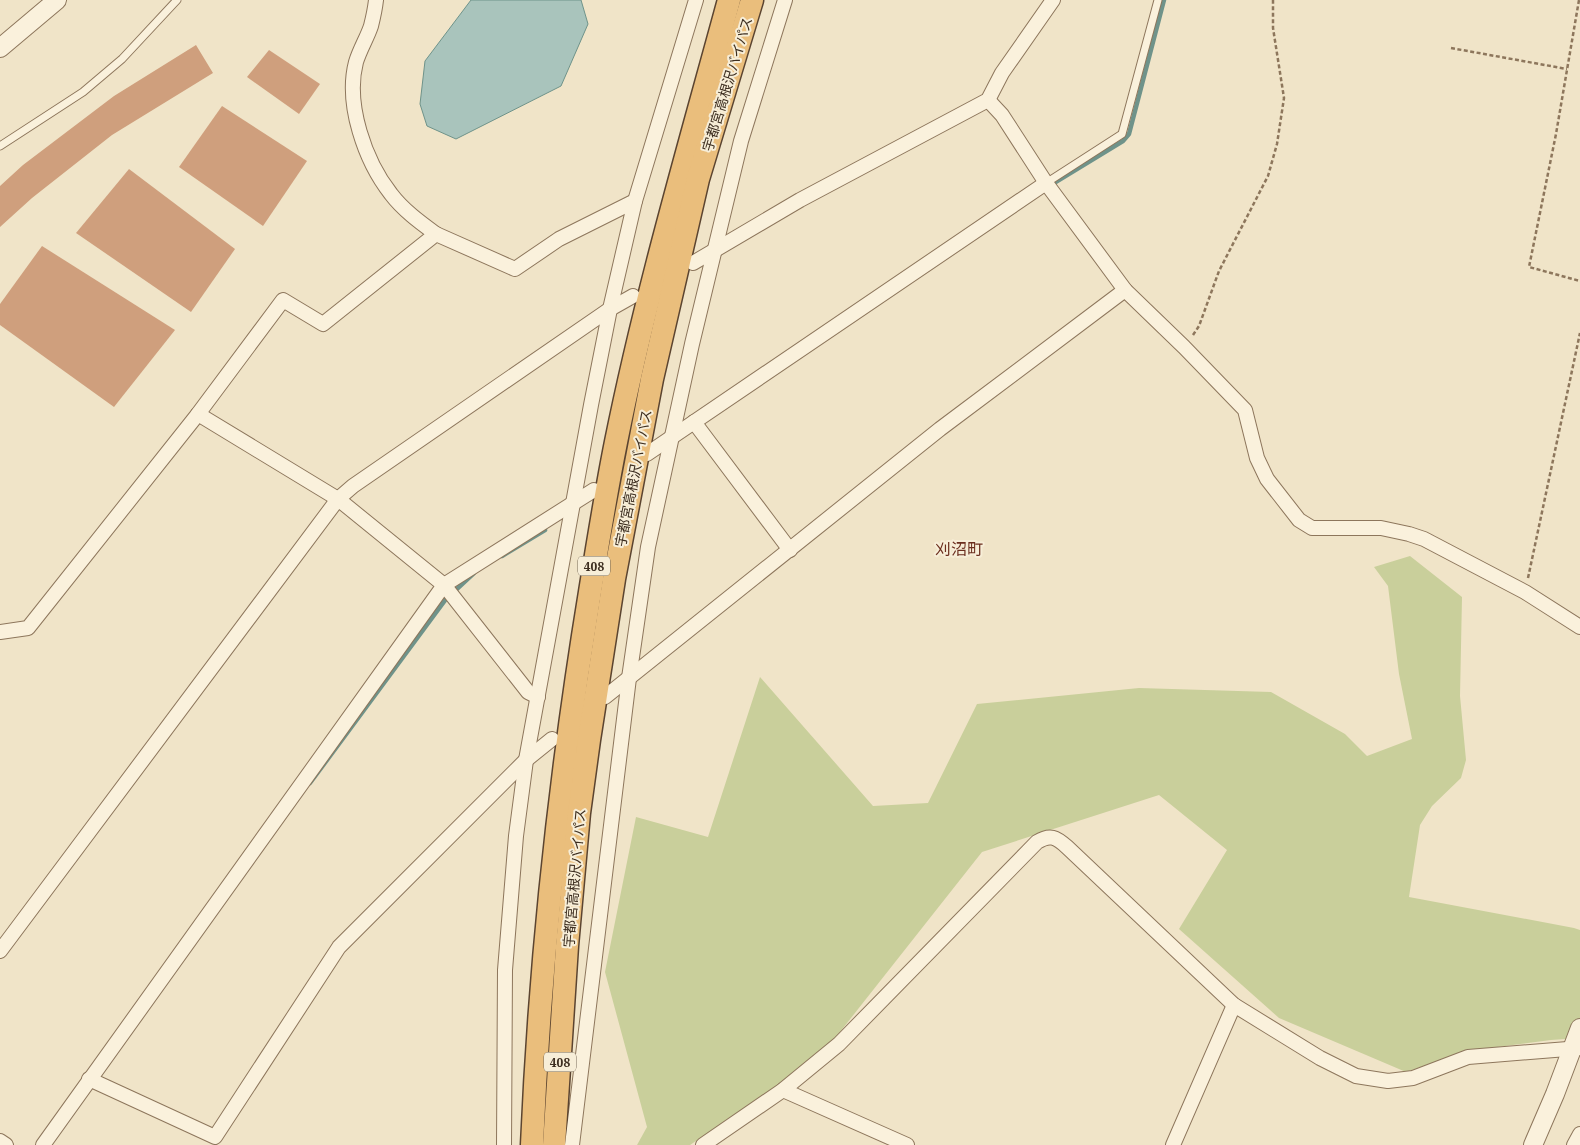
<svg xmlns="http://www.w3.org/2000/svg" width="1580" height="1145" font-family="'Noto Serif','Noto Sans JP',serif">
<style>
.green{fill:#c9cf9b}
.water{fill:#a9c4bc;stroke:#6f938a}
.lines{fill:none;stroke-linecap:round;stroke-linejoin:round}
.stream{stroke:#6f938a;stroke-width:4.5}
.building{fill:#cf9f7d}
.service-casing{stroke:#8d765c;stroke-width:9}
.minor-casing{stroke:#8d765c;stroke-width:16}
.tertiary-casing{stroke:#8d765c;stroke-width:20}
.trunk-casing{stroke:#5b4430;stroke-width:25}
.path{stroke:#8d765c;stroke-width:2.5;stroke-dasharray:4 2.5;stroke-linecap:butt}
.service{stroke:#faf1dc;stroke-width:7}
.minor{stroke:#faf1dc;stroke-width:14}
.tertiary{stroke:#faf1dc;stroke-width:18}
.trunk{stroke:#eabe7c;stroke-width:22}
.labels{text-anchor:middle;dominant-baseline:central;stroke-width:4;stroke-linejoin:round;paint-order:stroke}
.shield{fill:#f7eed8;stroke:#756857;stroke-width:1}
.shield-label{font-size:12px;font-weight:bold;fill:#3d2e20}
.street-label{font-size:14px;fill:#3d2e20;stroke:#f7eed8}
.quarter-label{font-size:16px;fill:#6b2e1e;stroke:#f7eed8}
</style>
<rect width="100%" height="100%" fill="#f0e4c8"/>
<polygon class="green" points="1410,556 1462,597 1460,696 1466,760 1461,778 1432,806 1420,825 1409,897 1574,928 1580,930 1580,1038 1551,1040 1467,1051 1406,1072 1279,1018 1179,929 1227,850 1159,795 982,852 821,1056 690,1145 637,1145 647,1127 605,972 636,817 708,837 760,677 873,806 928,803 977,704 1139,688 1271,692 1345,734 1367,756 1412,739 1399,674 1388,586 1374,567"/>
<polygon class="water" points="471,0 581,0 588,24 561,86 456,139 427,126 420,104 425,61"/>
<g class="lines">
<g class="stream">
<polyline points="1054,183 1123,141 1129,134 1164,0"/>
<polyline points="502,556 545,530"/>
<polyline points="310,783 446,599 474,573"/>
</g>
</g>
<g class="building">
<polygon points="196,45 213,73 112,135 32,198 0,227 0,186 23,165 114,96"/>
<polygon points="269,50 320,84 299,114 247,77"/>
<polygon points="222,106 307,161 263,226 179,167"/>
<polygon points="129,169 235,249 191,312 76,233"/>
<polygon points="42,246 175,330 114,407 0,325 0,304"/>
</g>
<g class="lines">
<defs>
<g id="service">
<polyline points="0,146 83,92 122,59 177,0"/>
<polyline points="1046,183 1122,134 1158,0"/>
</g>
<g id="minor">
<path d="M 376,0 C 375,9 373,18 371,26 C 367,38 360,49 356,62 C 345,104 365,161 391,194 C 403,210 421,223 436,234"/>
<polyline points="988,100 1002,115 1046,183 1125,290 1184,347 1245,410 1257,458 1267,479 1299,520 1312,528 1381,528 1409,534 1424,539 1525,592 1580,627"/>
<polyline points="693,263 800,200 988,100 1002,73 1053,0"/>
<polyline points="198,414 338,499 444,585 528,692 538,697"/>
<polyline points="694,422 790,550"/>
<polyline points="647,454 1046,183"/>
<polyline points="0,632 28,628 198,414 283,300 323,324 436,234 515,269 559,239 635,201"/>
<polyline points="605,697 940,429 1125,290"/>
<polyline points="0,951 338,499 353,486 610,309 633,296"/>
<polyline points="89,1079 215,1137 339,947 526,760 552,739"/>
<polyline points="783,1090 907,1145"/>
<polyline points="0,1141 6,1145"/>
<polyline points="43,1145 444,585 594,490"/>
<polyline points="504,1145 505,970 516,836 526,760 591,405 610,309 635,201 696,0"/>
<polyline points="572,1145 629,678 648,547 692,344 741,141 785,0"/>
<path d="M 703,1145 L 783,1090 L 839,1044 L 1037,842 C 1050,834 1056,837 1067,847 L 1234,1005 L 1320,1058 L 1356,1076 L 1388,1081 L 1413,1078 L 1468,1057 L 1580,1048"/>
<polyline points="1173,1145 1234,1005"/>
<polyline points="1574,1145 1580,1134"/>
</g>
<g id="tertiary">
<polyline points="0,48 57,0"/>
<polyline points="1533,1145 1555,1094 1580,1028"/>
</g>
<g id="trunk">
<path d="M 532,1145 C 540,960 560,775 590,592 C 598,542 606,492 616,442 C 646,293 689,147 729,0"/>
<polyline points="554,1145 567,946 579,813 589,740 614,579 652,379 698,179 752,0"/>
</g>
</defs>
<use href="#service" class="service-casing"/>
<use href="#minor" class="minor-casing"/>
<use href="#tertiary" class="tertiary-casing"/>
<use href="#trunk" class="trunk-casing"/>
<g class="path">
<polyline points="1579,0 1556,134 1529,267 1580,281"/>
<polyline points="1451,48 1567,69"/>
<polyline points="1193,335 1199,326 1219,271 1268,176 1277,144 1284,98 1273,28 1273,0"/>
<polyline points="1528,578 1580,333"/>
</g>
<use href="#service" class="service"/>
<use href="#minor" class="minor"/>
<use href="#tertiary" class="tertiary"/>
<use href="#trunk" class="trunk"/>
</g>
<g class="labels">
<g class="shield">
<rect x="578" y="556.5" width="32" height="19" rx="4"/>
<rect x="544" y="1052.5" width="32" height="19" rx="4"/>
</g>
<g class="shield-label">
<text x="594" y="566">408</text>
<text x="560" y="1062">408</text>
</g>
<g class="street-label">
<text transform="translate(727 84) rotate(-73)">宇都宮高根沢バイパス</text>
<text transform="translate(633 478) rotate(-79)">宇都宮高根沢バイパス</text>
<text transform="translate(574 878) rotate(-85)">宇都宮高根沢バイパス</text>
</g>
<g class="quarter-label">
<text x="959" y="549">刈沼町</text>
</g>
</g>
</svg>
